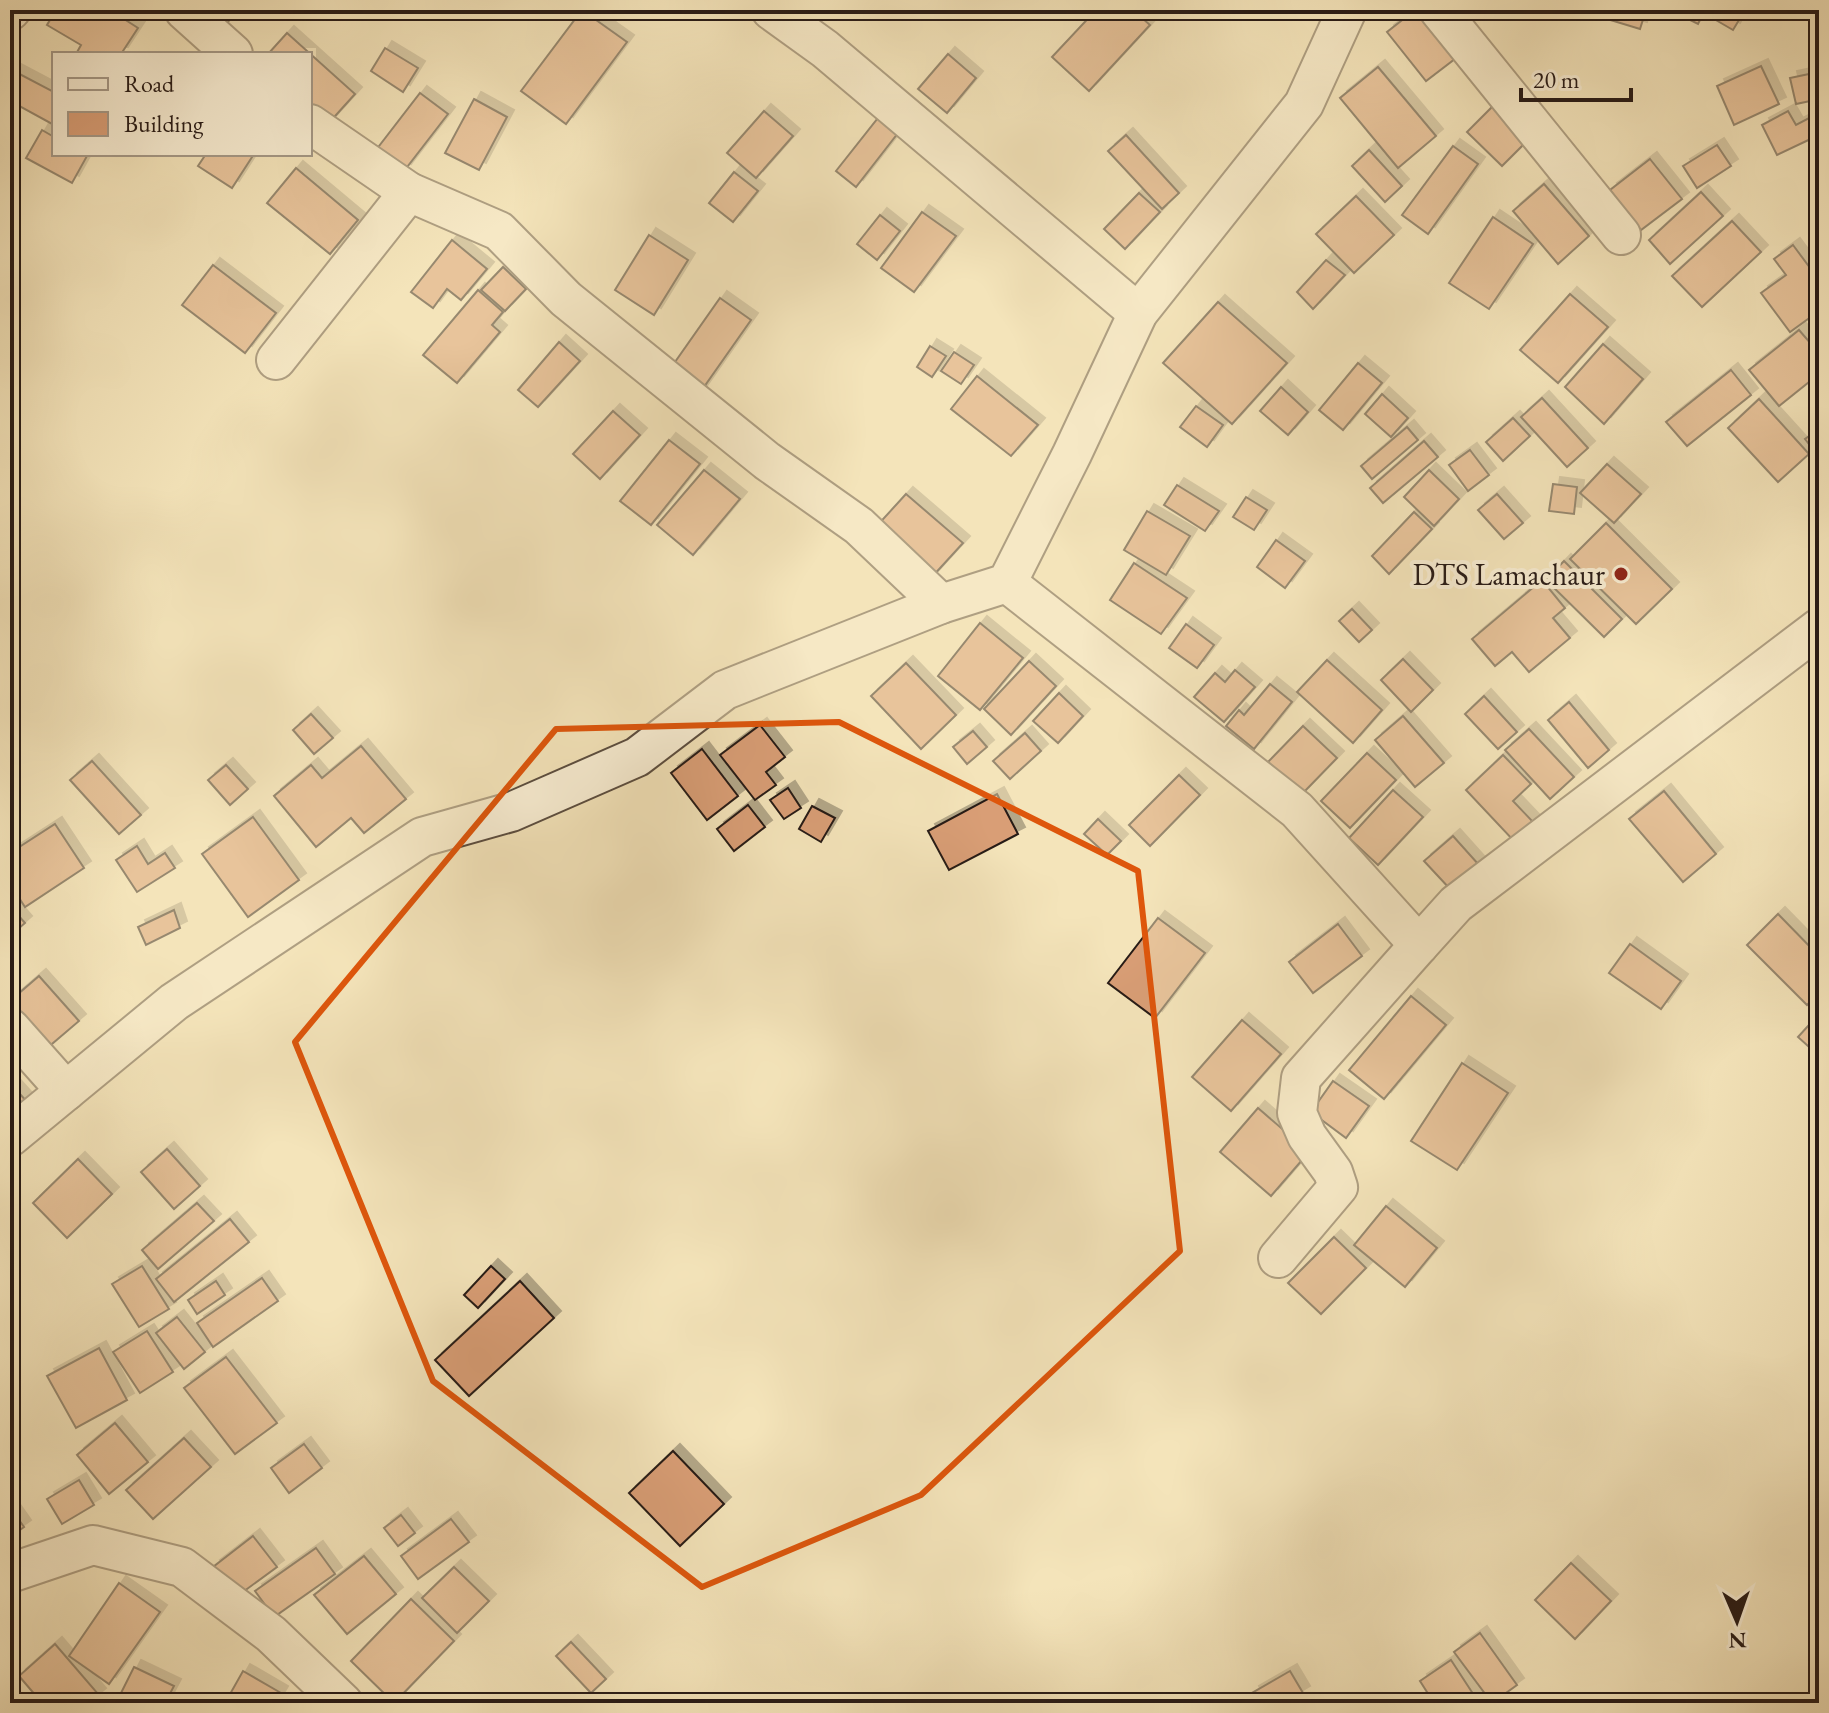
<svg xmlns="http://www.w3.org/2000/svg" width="1829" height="1713" font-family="'EB Garamond',serif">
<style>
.building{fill:#d99e76;stroke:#281b16;stroke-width:2;filter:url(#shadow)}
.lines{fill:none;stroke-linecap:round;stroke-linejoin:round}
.street-casing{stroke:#5b4d3f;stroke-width:42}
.street{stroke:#f8edd2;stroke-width:38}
.marked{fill:none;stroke:#de560c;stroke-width:6;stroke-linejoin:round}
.poi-dot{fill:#8f2418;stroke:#f8edd2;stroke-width:3}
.labels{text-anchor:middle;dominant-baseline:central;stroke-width:8;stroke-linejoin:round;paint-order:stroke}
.poi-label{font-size:30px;fill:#281b16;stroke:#f8edd2;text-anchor:end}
</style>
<defs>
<filter id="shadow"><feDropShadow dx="7" dy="-7" stdDeviation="0" flood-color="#0004"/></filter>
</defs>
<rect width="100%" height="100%" fill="#f4e4ba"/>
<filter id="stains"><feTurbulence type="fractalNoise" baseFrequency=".0025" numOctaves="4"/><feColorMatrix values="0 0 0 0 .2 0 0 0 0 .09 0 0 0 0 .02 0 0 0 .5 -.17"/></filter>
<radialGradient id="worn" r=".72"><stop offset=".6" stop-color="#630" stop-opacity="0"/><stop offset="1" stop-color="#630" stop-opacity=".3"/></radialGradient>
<g class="building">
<polygon points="56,10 110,10 138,28 121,54 76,54 81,45 47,25"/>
<polygon points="206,10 236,10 226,25"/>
<polygon points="582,10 627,42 566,124 521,91"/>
<polygon points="1096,10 1133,10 1150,25 1089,91 1052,57"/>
<polygon points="1415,10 1425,10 1460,55 1426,81 1387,32"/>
<polygon points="1595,10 1646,10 1640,29 1594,15"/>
<polygon points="1670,10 1705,10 1698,24"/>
<polygon points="1713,10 1745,10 1733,30 1709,16"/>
<polygon points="287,33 355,94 327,125 310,109 310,54 268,54"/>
<polygon points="385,48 418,68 403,92 371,71"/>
<polygon points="948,54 976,78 947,113 918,89"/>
<polygon points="1761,66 1779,104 1734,125 1717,86"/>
<polygon points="1378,67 1436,136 1398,168 1340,98"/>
<polygon points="10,69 54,92 54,125 10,101"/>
<polygon points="1809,74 1815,100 1796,104 1790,78"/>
<polygon points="420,93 448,114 404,171 376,150"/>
<polygon points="474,99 507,117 479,170 445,153"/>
<polygon points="1493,106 1528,140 1502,166 1467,132"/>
<polygon points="764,111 793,136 756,178 727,153"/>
<polygon points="1788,111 1796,125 1815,115 1819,125 1819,135 1777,155 1762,125"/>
<polygon points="878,118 898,133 856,187 836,171"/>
<polygon points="42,130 54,137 54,154 87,156 72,183 26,158"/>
<polygon points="1126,135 1179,193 1162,209 1108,151"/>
<polygon points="1717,145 1731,166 1697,188 1683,166"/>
<polygon points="1453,146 1478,164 1428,234 1402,215"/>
<polygon points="1369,150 1402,186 1385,202 1352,166"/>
<polygon points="206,154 254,154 232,188 198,166"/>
<polygon points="1650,159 1682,199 1641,230 1610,190"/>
<polygon points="296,168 358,220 330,254 267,203"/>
<polygon points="734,172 758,191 733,222 709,203"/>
<polygon points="1544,184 1589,236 1558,264 1513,211"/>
<polygon points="1701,192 1723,216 1670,264 1649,240"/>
<polygon points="1139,193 1160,212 1125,249 1104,229"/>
<polygon points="1356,196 1394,235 1354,273 1316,234"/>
<polygon points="922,212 956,236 914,292 881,268"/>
<polygon points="880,215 900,231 877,260 857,244"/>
<polygon points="1493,217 1533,244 1489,309 1449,283"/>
<polygon points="1732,221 1761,252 1702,307 1672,276"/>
<polygon points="649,235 688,260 654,315 615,290"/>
<polygon points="452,240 487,269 461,300 447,289 433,308 411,292"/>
<polygon points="1793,245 1819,280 1819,311 1790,332 1761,293 1786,275 1774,259"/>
<polygon points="1326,260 1345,275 1313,309 1297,292"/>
<polygon points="213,265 276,313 245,353 182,305"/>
<polygon points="503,267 526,289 505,311 481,290"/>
<polygon points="478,290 503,312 492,325 500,332 457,383 423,355"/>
<polygon points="1570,294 1608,327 1558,383 1520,350"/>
<polygon points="720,298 751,320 699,394 668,372"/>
<polygon points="1218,302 1287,363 1232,424 1163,363"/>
<polygon points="1799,330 1819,353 1819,374 1779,406 1749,370"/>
<polygon points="559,342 580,361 538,407 518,390"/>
<polygon points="1603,344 1643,379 1604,424 1565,387"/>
<polygon points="930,346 946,356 932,377 917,367"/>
<polygon points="954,352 974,365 961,384 941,371"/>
<polygon points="1358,363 1382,383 1343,430 1319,410"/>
<polygon points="1731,370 1751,395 1687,446 1666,422"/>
<polygon points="977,376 1038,425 1011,456 951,409"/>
<polygon points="1281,387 1308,412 1288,435 1260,411"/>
<polygon points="1382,394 1408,418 1391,437 1365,414"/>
<polygon points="1542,398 1588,448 1567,467 1521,417"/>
<polygon points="1759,399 1809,454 1778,482 1728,428"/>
<polygon points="1196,406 1223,425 1207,447 1180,427"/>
<polygon points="613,411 640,435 600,479 573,454"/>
<polygon points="1513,418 1530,436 1503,461 1486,442"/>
<polygon points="1407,427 1418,440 1372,479 1361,466"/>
<polygon points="1819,429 1819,457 1805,439"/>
<polygon points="669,440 700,464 651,525 620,501"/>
<polygon points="1424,441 1438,457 1383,503 1370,488"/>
<polygon points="1470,450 1489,475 1468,491 1449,465"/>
<polygon points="1607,464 1641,494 1614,523 1580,493"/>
<polygon points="704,470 740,499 693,555 657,525"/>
<polygon points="1429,470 1459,499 1434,526 1404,497"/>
<polygon points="1553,484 1577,487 1574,514 1549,511"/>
<polygon points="1177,485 1219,511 1205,531 1164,505"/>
<polygon points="906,494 963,543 931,578 875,528"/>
<polygon points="1497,494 1523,523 1504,539 1478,510"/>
<polygon points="1246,497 1267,510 1254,530 1233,517"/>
<polygon points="1147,511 1190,536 1166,575 1124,550"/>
<polygon points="1414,512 1432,529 1389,574 1372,556"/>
<polygon points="1606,523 1672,589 1636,624 1570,559"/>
<polygon points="1276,540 1305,561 1285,588 1257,567"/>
<polygon points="1564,561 1622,619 1604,637 1546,580"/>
<polygon points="1134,563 1187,598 1161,634 1110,600"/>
<polygon points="1542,580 1565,608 1553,618 1570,638 1529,672 1512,652 1495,666 1472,639"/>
<polygon points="1352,609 1372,630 1359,642 1339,621"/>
<polygon points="980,623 1023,658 980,710 938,676"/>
<polygon points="1186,624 1214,645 1197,668 1169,648"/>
<polygon points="1403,659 1433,690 1411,712 1381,680"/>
<polygon points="1327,660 1382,710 1353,743 1297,692"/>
<polygon points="1029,661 1056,686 1011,735 984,709"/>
<polygon points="906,663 956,715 921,749 871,696"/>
<polygon points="1235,670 1255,687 1224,722 1194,697 1215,673 1225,682"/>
<polygon points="1270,684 1292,702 1254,749 1226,726 1239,710 1244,715"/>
<polygon points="1059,693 1083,716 1058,743 1033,721"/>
<polygon points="1484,696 1517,732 1498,749 1465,714"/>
<polygon points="1569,702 1609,750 1588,768 1548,720"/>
<polygon points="311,714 333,738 314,754 293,730"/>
<polygon points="1403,716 1444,763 1415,787 1375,740"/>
<polygon points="760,725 785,757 766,772 776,785 755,800 720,755"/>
<polygon points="1303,726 1337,758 1302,794 1268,762"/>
<polygon points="1529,729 1574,777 1550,799 1505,750"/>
<polygon points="973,731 987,747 967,764 953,747"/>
<polygon points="1025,733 1041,751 1010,779 993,761"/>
<polygon points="361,746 406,799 364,833 351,818 316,847 274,796 311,765 322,778"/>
<polygon points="702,749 738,796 707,820 671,773"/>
<polygon points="1367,753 1396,780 1350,828 1321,801"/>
<polygon points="1503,755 1531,784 1513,801 1535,824 1513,840 1466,790"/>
<polygon points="92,761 141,815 119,834 70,780"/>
<polygon points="226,765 248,789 230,805 208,780"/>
<polygon points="1179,775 1200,795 1150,846 1129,825"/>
<polygon points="788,788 801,808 784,819 770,800"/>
<polygon points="1393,790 1423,817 1378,865 1349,838"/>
<polygon points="1664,791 1716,854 1683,882 1629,819"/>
<polygon points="997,794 1018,834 949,870 928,831"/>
<polygon points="748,805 765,827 734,851 717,829"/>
<polygon points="812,806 835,818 821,842 799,829"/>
<polygon points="253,817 299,880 248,917 202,854"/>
<polygon points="1098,819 1121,841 1107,855 1084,834"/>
<polygon points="55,824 84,868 25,907 10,884 10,853"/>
<polygon points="1453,836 1479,865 1451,890 1424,861"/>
<polygon points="137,846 148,864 165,853 175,868 137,892 116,860"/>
<polygon points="10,906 25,923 10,936"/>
<polygon points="174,910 180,928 146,945 138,927"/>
<polygon points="1778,914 1819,956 1819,993 1807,1005 1747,945"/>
<polygon points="1158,918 1205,953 1155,1018 1108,983"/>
<polygon points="1338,924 1362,956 1313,993 1289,962"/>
<polygon points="1630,944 1681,981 1661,1009 1609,973"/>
<polygon points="39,976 79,1021 46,1049 10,1009 10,1001"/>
<polygon points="1411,996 1446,1025 1384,1099 1349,1070"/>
<polygon points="1819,1014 1819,1056 1798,1037"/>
<polygon points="1242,1020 1281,1054 1231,1111 1192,1077"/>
<polygon points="1462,1063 1508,1093 1457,1170 1411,1141"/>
<polygon points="1333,1081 1369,1106 1346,1138 1311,1112"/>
<polygon points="10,1083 28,1103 10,1119"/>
<polygon points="1258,1108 1309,1152 1271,1196 1220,1152"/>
<polygon points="167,1149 200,1186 174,1209 141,1172"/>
<polygon points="78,1159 112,1194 67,1238 33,1203"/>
<polygon points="197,1203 214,1221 158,1269 142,1250"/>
<polygon points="1386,1206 1437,1248 1405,1287 1354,1245"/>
<polygon points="230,1219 249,1242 174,1302 156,1279"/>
<polygon points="1334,1237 1366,1268 1321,1314 1288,1283"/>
<polygon points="142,1266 169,1309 139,1327 112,1284"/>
<polygon points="491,1266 505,1279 478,1308 464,1295"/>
<polygon points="262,1278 278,1301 213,1347 197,1323"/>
<polygon points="216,1281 225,1295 197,1314 188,1300"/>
<polygon points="520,1281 554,1318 469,1396 435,1360"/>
<polygon points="177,1317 205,1352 184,1369 156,1333"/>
<polygon points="147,1331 173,1372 140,1393 113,1352"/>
<polygon points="99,1348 127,1400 76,1428 47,1376"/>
<polygon points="226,1357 277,1423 235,1454 184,1388"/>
<polygon points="115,1423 148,1462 109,1494 77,1455"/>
<polygon points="184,1438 211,1467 153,1519 126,1490"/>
<polygon points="304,1444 322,1468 289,1493 271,1468"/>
<polygon points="673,1451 724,1504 680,1546 629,1493"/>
<polygon points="79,1480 94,1505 62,1524 47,1499"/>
<polygon points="10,1507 24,1527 10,1537"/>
<polygon points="401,1515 415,1533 398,1546 384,1528"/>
<polygon points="451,1519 469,1542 418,1579 401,1556"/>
<polygon points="253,1536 277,1567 236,1597 213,1567"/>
<polygon points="316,1548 335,1574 274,1617 255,1591"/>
<polygon points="364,1556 396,1594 347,1634 314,1595"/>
<polygon points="1571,1563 1611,1601 1575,1639 1535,1600"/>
<polygon points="454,1567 489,1601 457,1633 422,1598"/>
<polygon points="119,1583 160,1612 109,1684 69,1656"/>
<polygon points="411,1599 454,1641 394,1703 351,1661"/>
<polygon points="1480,1633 1517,1685 1492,1703 1454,1652"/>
<polygon points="571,1642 606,1679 591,1693 556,1656"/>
<polygon points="55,1644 99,1695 89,1703 42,1703 19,1676"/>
<polygon points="1451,1660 1479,1703 1434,1703 1420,1681"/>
<polygon points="134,1667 174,1686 165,1703 116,1703"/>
<polygon points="243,1671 281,1693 275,1703 225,1703"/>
<polygon points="1290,1671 1303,1693 1286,1703 1257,1703 1252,1693"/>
</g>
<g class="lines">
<defs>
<g id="street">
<polyline points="184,10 233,54"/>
<polyline points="771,10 825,49 1138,313"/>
<polyline points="1439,10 1621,235"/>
<polyline points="10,11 11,10"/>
<polyline points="310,124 409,192 499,231 566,299 767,461 859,526 941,604"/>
<polyline points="276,360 409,192"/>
<polyline points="1007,583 1297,810 1419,945 1456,904 1819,628"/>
<polyline points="10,1028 66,1091"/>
<polyline points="10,1137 174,1002 422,837 511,812 637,757 725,690 941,604 1007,583 1072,454 1138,313 1304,104 1347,10"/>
<polyline points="1278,1258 1338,1187 1333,1172 1307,1136 1297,1113 1301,1078 1419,945"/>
<polyline points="10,1573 93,1545 182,1567 271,1634 343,1703"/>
</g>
</defs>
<use href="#street" class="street-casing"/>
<use href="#street" class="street"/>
</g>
<path d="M0 0H1829V1713H0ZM 839,722 L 1138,871 L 1180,1251 L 921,1495 L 702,1587 L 433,1381 L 295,1042 L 556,729 Z" fill="#f4e4ba" fill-opacity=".55" fill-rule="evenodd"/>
<path class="marked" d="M 839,722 L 1138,871 L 1180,1251 L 921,1495 L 702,1587 L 433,1381 L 295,1042 L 556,729 Z"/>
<circle class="poi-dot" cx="1621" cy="574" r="8"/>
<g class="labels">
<g class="poi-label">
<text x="1605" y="574">DTS Lamachaur</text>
</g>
</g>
<rect width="1829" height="1713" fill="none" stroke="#f4e4ba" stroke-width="40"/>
<rect x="12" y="12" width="1805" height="1689" fill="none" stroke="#281b16" stroke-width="4"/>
<rect x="20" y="20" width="1789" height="1673" fill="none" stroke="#281b16" stroke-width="2"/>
<rect x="52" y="52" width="260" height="104" fill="#f8edd2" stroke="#a59987" stroke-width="2"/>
<rect x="68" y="78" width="40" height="12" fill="#f8edd2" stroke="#a59987" stroke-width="2"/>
<text x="124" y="92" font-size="24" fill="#281b16">Road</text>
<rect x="68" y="112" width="40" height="24" fill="#d99e76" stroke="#a59987" stroke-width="2"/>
<text x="124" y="132" font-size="24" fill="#281b16">Building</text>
<g transform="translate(1737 1621) rotate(178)" stroke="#f8edd2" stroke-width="6" paint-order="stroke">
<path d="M0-6L14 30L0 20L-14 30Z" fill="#281b16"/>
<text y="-12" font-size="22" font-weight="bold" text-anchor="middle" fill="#281b16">N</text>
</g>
<path d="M1521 88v12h110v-12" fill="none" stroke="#281b16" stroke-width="4"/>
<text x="1533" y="88" font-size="24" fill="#281b16" stroke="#f8edd2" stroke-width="6" paint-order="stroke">20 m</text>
<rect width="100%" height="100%" filter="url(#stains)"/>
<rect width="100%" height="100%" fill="url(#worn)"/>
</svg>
